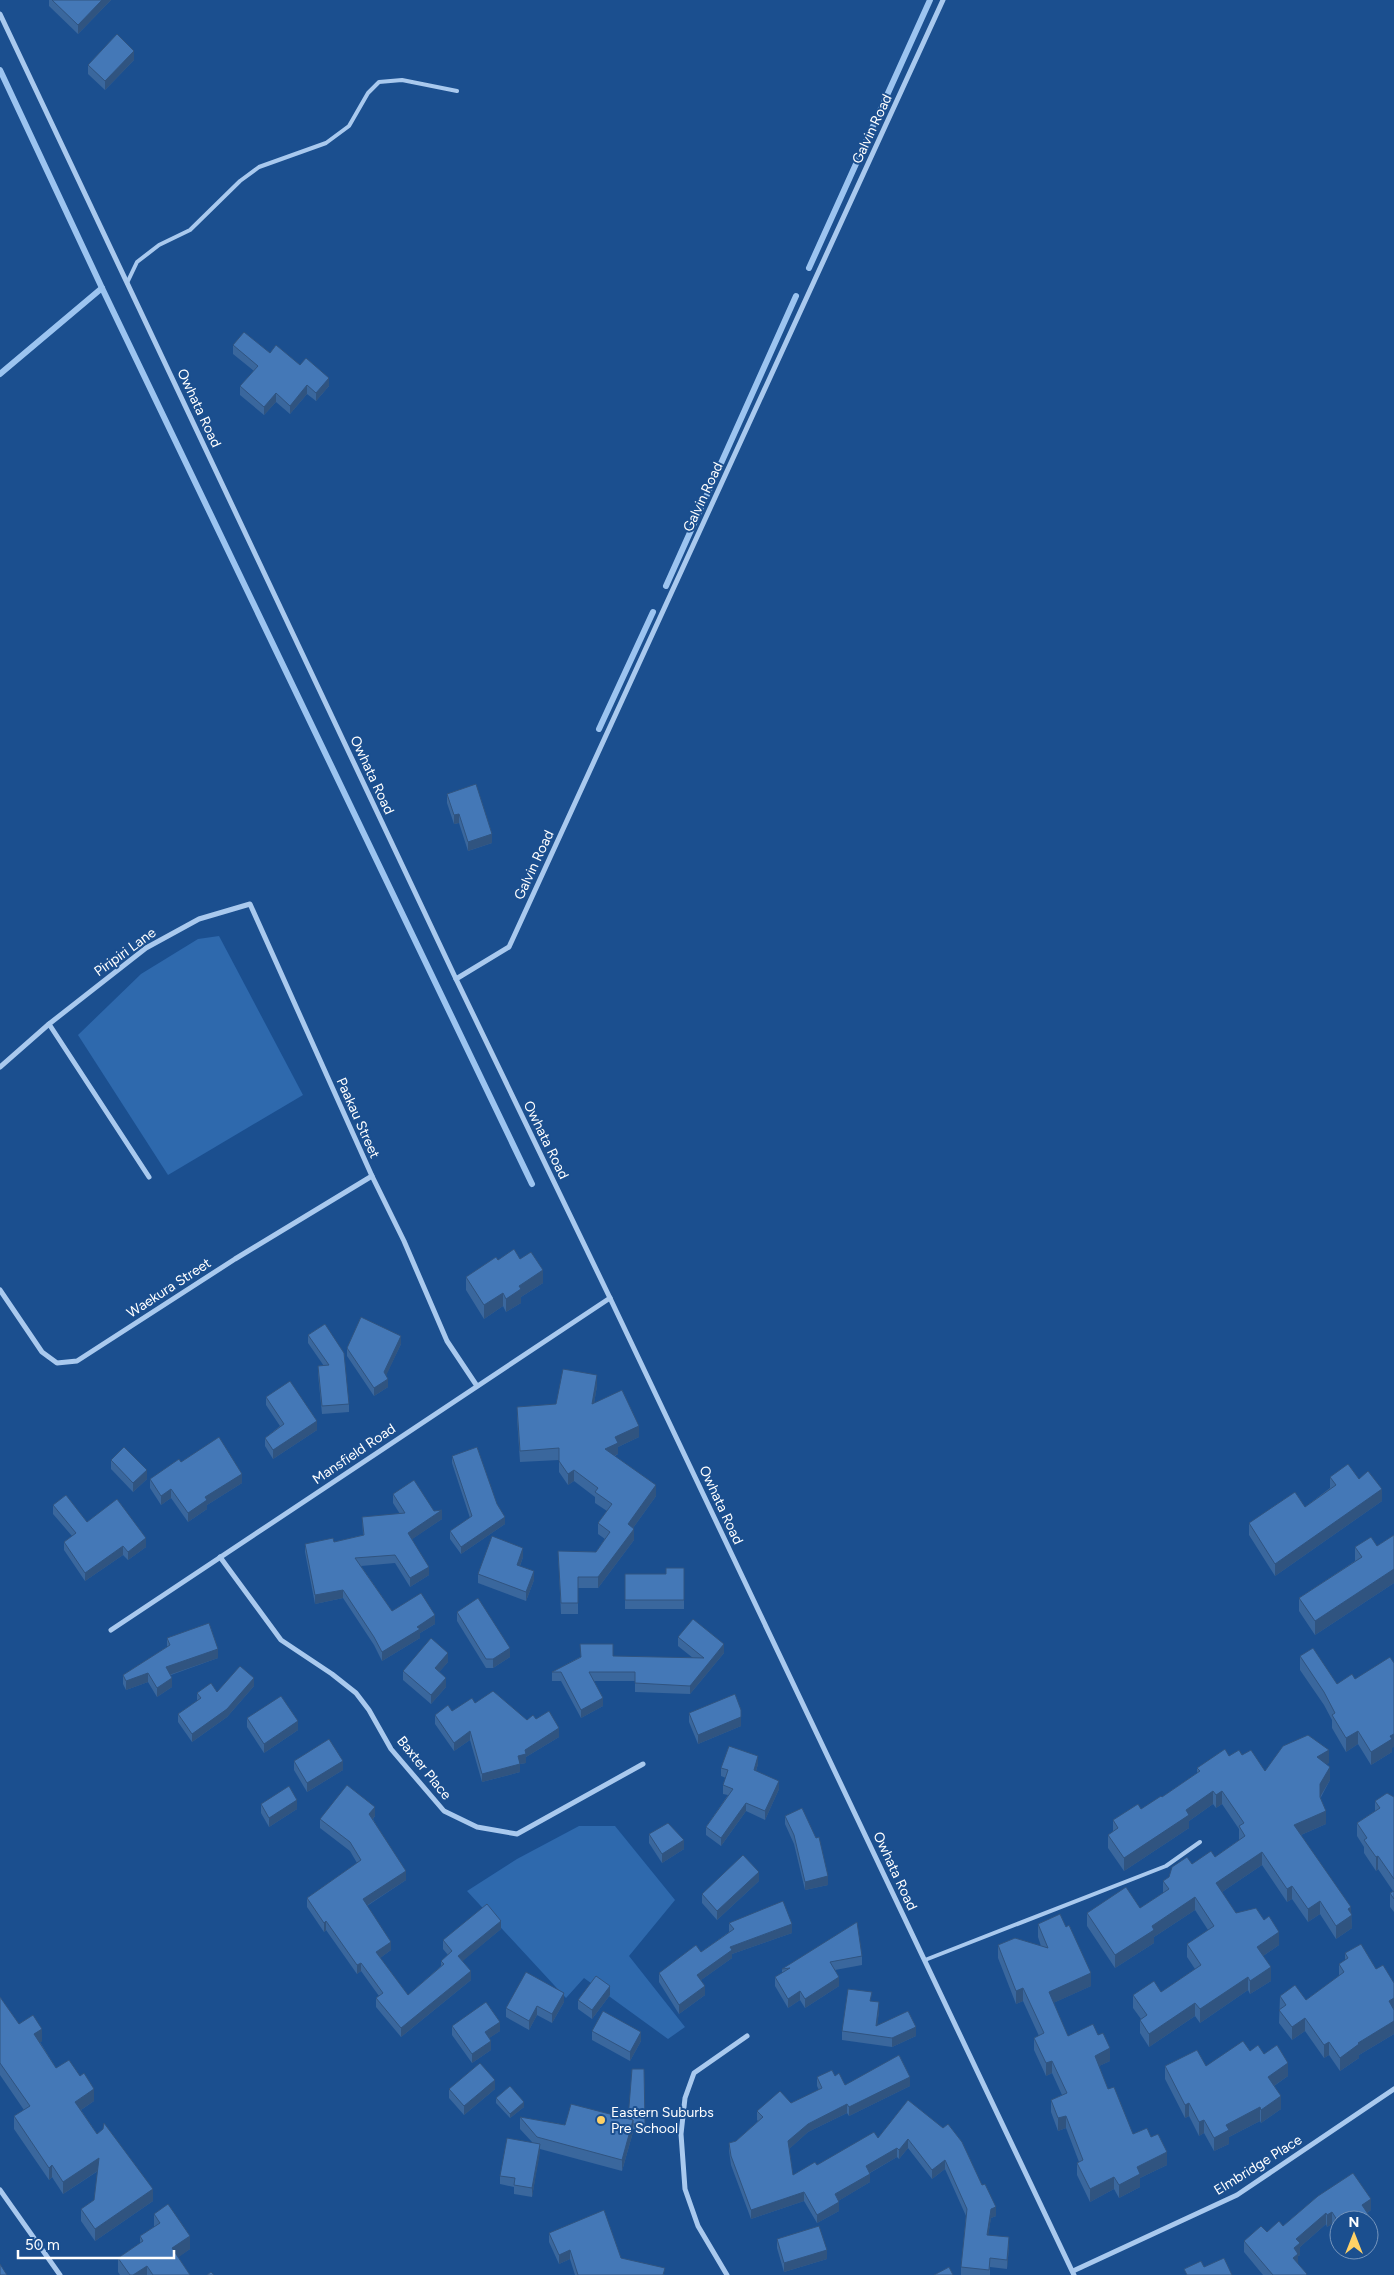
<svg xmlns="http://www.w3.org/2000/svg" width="1394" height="2275" font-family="Figtree,sans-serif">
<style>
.green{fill:#2e69ad}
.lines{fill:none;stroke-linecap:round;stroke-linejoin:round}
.stream{stroke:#9cc4f0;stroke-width:6}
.lane{stroke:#a9c9ee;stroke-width:4}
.street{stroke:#a9c9ee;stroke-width:5}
.wall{fill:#3a679d}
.shaded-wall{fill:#305480}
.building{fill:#4478b7;stroke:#305480}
.poi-dot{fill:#ffd166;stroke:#1b4f8f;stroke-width:2}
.labels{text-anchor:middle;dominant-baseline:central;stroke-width:4;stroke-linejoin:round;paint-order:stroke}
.street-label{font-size:14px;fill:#fff;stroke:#1b4f8f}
.poi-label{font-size:14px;fill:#fff;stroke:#1b4f8f;text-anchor:start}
</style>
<rect width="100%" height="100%" fill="#1b4f8f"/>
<g class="green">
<polygon points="219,936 303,1095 168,1175 78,1035 141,974 198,939"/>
<polygon points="579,1826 615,1826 675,1900 629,1956 685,2027 668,2039 584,1978 566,1998 467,1891 517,1859"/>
</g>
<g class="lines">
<g class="stream">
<polyline points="0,70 102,288 532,1184"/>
<polyline points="809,268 930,0"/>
<polyline points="0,374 102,288"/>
<polyline points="666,586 796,296"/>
<polyline points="599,729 653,612"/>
</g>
<g class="lane">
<polyline points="127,283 137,262 159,245 190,230 240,181 259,167 326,143 349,126 368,93 379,82 402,80 457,91"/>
<polyline points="925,1960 1166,1866 1200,1842"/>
</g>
<g class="street">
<polyline points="0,14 456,979 610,1298 1074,2275"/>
<polyline points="456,979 509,947 943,0"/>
<polyline points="49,1024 149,1177"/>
<polyline points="0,1067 49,1024 146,948 199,919 250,904 372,1176 404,1241 447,1341 477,1386"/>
<polyline points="0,1290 42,1352 57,1363 77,1361 235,1259 372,1176"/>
<polyline points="220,1557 281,1640 332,1674 356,1693 369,1710 391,1749 444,1811 477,1827 517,1834 643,1764"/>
<polyline points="111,1630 610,1298"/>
<polyline points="0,2190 60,2275"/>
<polyline points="1073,2271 1237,2195 1394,2089"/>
<polyline points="727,2275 698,2226 685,2189 681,2134 685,2098 694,2073 747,2036"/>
</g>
</g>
<g class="wall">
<polygon points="49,0 111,0 78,34 49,6"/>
<polygon points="134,60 105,90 88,74 88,65"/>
<polygon points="233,345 270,353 300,365 329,386 316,401 307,394 290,414 276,402 264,415 240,395 240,386 254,371 233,354"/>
<polygon points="447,794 492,843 468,851 459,823 454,824 447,803"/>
<polygon points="520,1259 543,1283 521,1297 521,1303 506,1312 503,1306 484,1319 466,1290 466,1277 498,1260"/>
<polygon points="325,1324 349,1404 349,1412 322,1414 318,1374 318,1366 324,1366 308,1343 308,1335"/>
<polygon points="401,1344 386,1375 388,1387 374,1396 347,1356 347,1348"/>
<polygon points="597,1386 594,1403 639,1437 618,1447 618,1454 615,1456 656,1496 633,1528 634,1540 598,1588 578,1588 578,1614 561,1614 558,1551 596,1552 605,1539 598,1534 598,1523 607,1511 595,1503 595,1497 574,1481 568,1485 559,1472 559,1460 520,1462 517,1418 517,1407 556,1404"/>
<polygon points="266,1397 317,1430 273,1459 265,1446 265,1438 280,1426 266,1405"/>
<polygon points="452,1456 497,1504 505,1524 461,1554 450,1539 450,1531 470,1518 452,1463"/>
<polygon points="111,1460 147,1479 133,1492 111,1469"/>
<polygon points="181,1462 242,1483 207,1505 207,1509 188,1522 171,1498 161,1505 150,1488 150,1479"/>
<polygon points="1330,1477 1382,1501 1275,1576 1249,1535 1249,1523 1305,1507 1330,1488"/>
<polygon points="393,1494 434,1511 442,1519 412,1539 429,1575 410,1587 395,1563 361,1566 392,1611 435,1624 420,1633 420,1638 382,1661 374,1645 343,1598 315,1604 305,1552 305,1544 334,1542 363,1535 362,1517 400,1514 393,1503"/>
<polygon points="53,1505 87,1522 146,1547 128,1560 123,1555 85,1581 64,1550 64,1542 72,1536 53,1514"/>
<polygon points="1394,1535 1394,1583 1315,1635 1299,1611 1299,1598 1355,1561 1355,1547 1377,1546"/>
<polygon points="523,1557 520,1566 534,1580 526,1601 478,1583 478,1574"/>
<polygon points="684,1568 684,1609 625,1609 625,1574 666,1574"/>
<polygon points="457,1612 510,1657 493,1668 486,1668 457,1621"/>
<polygon points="678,1637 724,1653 690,1694 635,1692 635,1681 594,1681 603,1706 581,1718 561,1681 552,1681 552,1672 580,1657 613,1656 693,1658 678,1646"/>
<polygon points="167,1638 218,1658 171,1675 172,1687 157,1697 148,1682 126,1690 123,1684 123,1675 167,1647"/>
<polygon points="1300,1656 1337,1684 1392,1748 1392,1752 1371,1765 1358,1744 1346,1752 1332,1728 1332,1720 1324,1705 1300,1670"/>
<polygon points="448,1662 439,1672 446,1687 431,1704 403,1680 403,1671"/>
<polygon points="254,1686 227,1717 192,1742 178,1722 178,1714 197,1701 197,1693 217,1692"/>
<polygon points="475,1703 527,1720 536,1719 559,1737 526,1757 526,1763 520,1764 520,1772 482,1782 470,1740 454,1751 435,1724 435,1715 452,1711"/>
<polygon points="689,1713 741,1726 698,1744 689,1722"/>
<polygon points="247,1718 298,1730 264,1753 247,1727"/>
<polygon points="1242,1755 1265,1771 1329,1763 1326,1764 1330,1780 1320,1799 1326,1824 1301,1835 1351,1914 1352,1928 1336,1939 1320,1914 1308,1922 1292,1899 1287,1902 1262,1865 1222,1892 1236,1913 1279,1945 1263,1956 1271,1981 1250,1994 1248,1990 1200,2023 1195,2016 1149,2047 1140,2033 1140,2020 1141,2019 1133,2008 1133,1995 1161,1992 1195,1969 1187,1957 1187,1944 1208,1930 1195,1910 1154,1937 1154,1943 1115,1968 1087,1926 1087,1913 1140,1908 1163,1893 1163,1881 1192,1864 1215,1857 1239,1840 1239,1829 1222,1804 1216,1808 1213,1804 1189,1821 1189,1828 1124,1871 1108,1848 1108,1835 1113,1832 1113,1820 1141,1809 1162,1797 1197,1773 1197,1768 1229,1756"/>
<polygon points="294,1761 343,1770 307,1792 294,1770"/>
<polygon points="758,1764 756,1771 779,1789 765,1820 746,1811 721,1846 706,1835 706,1827 728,1795 723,1794 723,1785 726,1778 721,1776 721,1768"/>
<polygon points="1394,1797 1394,1912 1390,1907 1390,1893 1393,1891 1378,1869 1376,1871 1364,1853 1364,1847 1357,1836 1357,1823 1375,1811 1375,1801"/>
<polygon points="261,1804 297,1809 269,1827 261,1813"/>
<polygon points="375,1816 373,1819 406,1880 367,1906 391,1950 380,1958 408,1995 441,1966 441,1961 448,1955 443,1949 443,1940 501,1929 462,1961 471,1980 401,2037 376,2007 376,1998 379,1996 361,1971 357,1974 326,1930 324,1932 307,1907 307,1898 357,1863 350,1851 320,1828 320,1819"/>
<polygon points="785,1816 828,1885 805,1890 794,1844 785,1824"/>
<polygon points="649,1834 684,1849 662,1863 649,1843"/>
<polygon points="759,1881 717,1920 702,1903 702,1894"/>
<polygon points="729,1923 792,1933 732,1954 732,1958 701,1980 705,1995 679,2014 659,1982 659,1973 701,1952 729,1932"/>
<polygon points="1038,1924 1091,1986 1053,2003 1068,2036 1110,2061 1099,2066 1108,2089 1133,2134 1151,2137 1167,2165 1140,2178 1140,2187 1119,2198 1114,2189 1090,2202 1077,2175 1077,2163 1079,2162 1066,2128 1058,2131 1051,2112 1051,2100 1062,2095 1052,2073 1046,2076 1034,2050 1034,2038 1039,2036 1023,2001 1016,2004 998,1958 998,1945 1041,1946 1038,1937"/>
<polygon points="1345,1953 1376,1969 1394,1983 1394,2034 1359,2055 1359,2058 1340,2071 1329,2055 1324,2058 1305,2031 1292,2040 1279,2023 1280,1996 1306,2000 1339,1976 1339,1964 1345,1960"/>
<polygon points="862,1956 862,1965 835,1970 839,1986 805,2008 800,2000 788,2008 775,1986 775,1977 782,1973 782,1969"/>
<polygon points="610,1995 592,2019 578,2009 578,2000"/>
<polygon points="0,1997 19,2024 42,2041 40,2042 56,2068 94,2101 81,2110 97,2134 153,2201 95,2241 81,2221 81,2209 94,2200 98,2171 63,2194 52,2177 49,2180 14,2129 14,2116 24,2110 0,2075"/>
<polygon points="872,2001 879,2011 877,2025 916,2036 892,2047 842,2040 842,2031"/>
<polygon points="564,2002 552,2023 537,2015 529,2030 506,2017 506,2008"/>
<polygon points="452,2026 500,2031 489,2038 491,2050 472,2063 452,2035"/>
<polygon points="592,2031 641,2041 630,2061 592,2040"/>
<polygon points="1250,2051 1264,2054 1288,2076 1274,2086 1281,2109 1261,2123 1260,2121 1229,2137 1229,2144 1214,2151 1204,2133 1199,2136 1189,2116 1185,2118 1165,2079 1165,2066 1206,2066"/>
<polygon points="644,2069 645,2129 633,2129 633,2132 622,2171 540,2149 532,2197 514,2194 514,2187 500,2184 500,2176 532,2142 520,2129 520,2117 565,2125 628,2119"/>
<polygon points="835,2076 845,2085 910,2086 849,2116 847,2113 808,2132 789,2149 793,2175 878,2138 908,2100 996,2216 991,2218 988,2235 1009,2246 1007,2269 990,2267 990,2275 961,2275 961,2267 966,2216 945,2169 932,2179 908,2148 899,2159 897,2157 870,2173 870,2182 838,2201 839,2211 817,2223 804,2201 751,2219 731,2165 729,2151 729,2143 736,2141 758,2121 757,2120 757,2111 791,2103 819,2090 817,2086 817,2077"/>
<polygon points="449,2089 495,2089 464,2115 449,2098"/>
<polygon points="496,2098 524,2107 510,2118 496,2103"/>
<polygon points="1318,2196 1371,2210 1367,2213 1372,2231 1339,2220 1339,2235 1332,2224 1327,2227 1326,2224 1300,2247 1300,2255 1298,2256 1298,2264 1307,2275 1263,2275 1244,2252 1244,2241 1283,2226"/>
<polygon points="154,2214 190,2249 178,2257 190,2275 120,2275 118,2272 118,2258 140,2243 140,2236 154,2227"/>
<polygon points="549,2233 665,2275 575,2275 570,2259 559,2264 549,2242"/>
<polygon points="777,2239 827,2259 784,2272 777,2248"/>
</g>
<g class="shaded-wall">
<polygon points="102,0 111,0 78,34 78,25"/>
<polygon points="134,51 134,60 105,90 105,81"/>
<polygon points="329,378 329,386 316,401 316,393"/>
<polygon points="307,385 307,394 290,414 290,406"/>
<polygon points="276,393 276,402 264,415 264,407"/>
<polygon points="459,814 459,823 454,824 454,815"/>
<polygon points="492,834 492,843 468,851 468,842"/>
<polygon points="543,1270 543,1283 521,1297 521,1303 506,1312 506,1299 519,1286"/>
<polygon points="503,1293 503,1306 484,1319 484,1305"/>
<polygon points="401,1336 401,1344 384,1380 384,1372"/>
<polygon points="597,1375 597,1386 592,1415 592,1404"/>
<polygon points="388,1379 388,1387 374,1396 374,1388"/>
<polygon points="317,1421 317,1430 273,1459 273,1450"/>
<polygon points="639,1426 639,1437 618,1447 618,1454 605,1460 605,1449 615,1437"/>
<polygon points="147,1470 147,1479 133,1492 133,1483"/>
<polygon points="574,1470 574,1481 568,1485 568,1474"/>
<polygon points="242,1474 242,1483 207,1505 207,1509 188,1522 188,1513 205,1497"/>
<polygon points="656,1485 656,1496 628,1535 628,1524"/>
<polygon points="171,1489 171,1498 161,1505 161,1496"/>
<polygon points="1382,1489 1382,1501 1275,1576 1275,1564"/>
<polygon points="442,1510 442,1519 408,1542 408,1533"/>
<polygon points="505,1517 505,1524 461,1554 461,1547"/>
<polygon points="634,1529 634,1540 598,1588 598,1577"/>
<polygon points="146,1538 146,1547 128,1560 128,1552"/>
<polygon points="123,1546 123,1555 85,1581 85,1573"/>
<polygon points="523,1548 523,1557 517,1574 517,1565"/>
<polygon points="429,1567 429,1575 410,1587 410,1578"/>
<polygon points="1394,1569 1394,1583 1315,1635 1315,1621"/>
<polygon points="534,1571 534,1580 526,1601 526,1592"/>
<polygon points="343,1590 343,1598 315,1604 315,1595"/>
<polygon points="435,1615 435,1624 420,1633 420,1638 382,1661 382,1652 417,1627"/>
<polygon points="724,1644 724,1653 690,1694 690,1686"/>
<polygon points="510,1648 510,1657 493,1668 493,1659"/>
<polygon points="218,1649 218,1658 166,1676 166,1667"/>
<polygon points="448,1653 448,1662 435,1677 435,1668"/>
<polygon points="148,1673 148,1682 126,1690 126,1681"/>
<polygon points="172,1678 172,1687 157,1697 157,1688"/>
<polygon points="254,1678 254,1686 227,1717 192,1742 192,1734"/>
<polygon points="446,1678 446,1687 431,1704 431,1695"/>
<polygon points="603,1698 603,1706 581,1718 581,1710"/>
<polygon points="741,1717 741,1726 698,1744 698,1735"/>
<polygon points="298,1721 298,1730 264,1753 264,1744"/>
<polygon points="559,1728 559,1737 526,1757 526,1763 520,1764 520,1772 482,1782 482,1774 518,1756 525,1750"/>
<polygon points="470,1731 470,1740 454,1751 454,1743"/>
<polygon points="1358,1731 1358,1744 1346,1752 1346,1738"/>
<polygon points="1394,1734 1394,1747 1392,1748 1392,1752 1371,1765 1371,1752"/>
<polygon points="1329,1750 1329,1763 1317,1770 1317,1757"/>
<polygon points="758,1756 758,1764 754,1778 754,1770"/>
<polygon points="343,1761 343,1770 307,1792 307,1783"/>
<polygon points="1330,1767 1330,1780 1320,1797 1320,1810 1320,1784"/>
<polygon points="779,1781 779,1789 765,1820 765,1811"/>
<polygon points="1213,1791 1213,1804 1189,1821 1189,1828 1124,1871 1124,1858 1186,1810"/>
<polygon points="1222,1791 1222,1804 1216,1808 1216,1795"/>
<polygon points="297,1800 297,1809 269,1827 269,1818"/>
<polygon points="746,1803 746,1811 721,1846 721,1838"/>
<polygon points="375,1807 375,1816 369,1823 369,1814"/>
<polygon points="1326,1811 1326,1824 1294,1838 1294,1825"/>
<polygon points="684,1840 684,1849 662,1863 662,1854"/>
<polygon points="1262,1852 1262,1865 1216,1896 1216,1883"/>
<polygon points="1378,1856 1378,1869 1376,1871 1376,1857"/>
<polygon points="406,1871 406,1880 363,1908 363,1899"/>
<polygon points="759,1872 759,1881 717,1920 717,1911"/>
<polygon points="828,1876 828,1885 805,1890 805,1882"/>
<polygon points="1292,1886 1292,1899 1287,1902 1287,1889"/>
<polygon points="1195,1897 1195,1910 1154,1937 1154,1943 1115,1968 1115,1955 1152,1926"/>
<polygon points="1320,1901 1320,1914 1308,1922 1308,1909"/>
<polygon points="1351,1907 1352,1928 1336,1939 1336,1926 1348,1909"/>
<polygon points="326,1921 326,1930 324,1932 324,1923"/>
<polygon points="501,1921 501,1929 458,1965 458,1956"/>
<polygon points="792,1924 792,1933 732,1954 732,1958 697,1983 697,1975 730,1947"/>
<polygon points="1279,1932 1279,1945 1257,1960 1257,1947"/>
<polygon points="391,1942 391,1950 376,1961 376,1952"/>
<polygon points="361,1963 361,1971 357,1974 357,1965"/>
<polygon points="1271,1967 1271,1981 1250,1994 1250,1981"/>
<polygon points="471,1971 471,1980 401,2037 401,2028"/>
<polygon points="1091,1973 1091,1986 1049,2005 1049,1992"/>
<polygon points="839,1977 839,1986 805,2008 805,1999"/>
<polygon points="1248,1977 1248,1990 1200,2023 1200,2009"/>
<polygon points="610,1986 610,1995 592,2019 592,2010"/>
<polygon points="705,1986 705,1995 679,2014 679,2005"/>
<polygon points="1023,1988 1023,2001 1016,2004 1016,1991"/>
<polygon points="800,1991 800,2000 788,2008 788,1999"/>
<polygon points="564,1993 564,2002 552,2023 552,2014"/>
<polygon points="1394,1998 1394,2012 1389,2001"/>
<polygon points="879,2002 879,2011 876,2035 876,2026"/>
<polygon points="1195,2003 1195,2016 1149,2047 1149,2034"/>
<polygon points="537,2006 537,2015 529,2030 529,2021"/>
<polygon points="1305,2018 1305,2031 1292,2040 1292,2027"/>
<polygon points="1394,2021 1394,2034 1359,2055 1359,2058 1340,2071 1340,2058 1358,2043"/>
<polygon points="500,2022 500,2031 485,2041 485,2032"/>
<polygon points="916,2027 916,2036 892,2047 892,2038"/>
<polygon points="42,2029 42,2041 34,2046 34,2034"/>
<polygon points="641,2032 641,2041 630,2061 630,2052"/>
<polygon points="491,2041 491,2050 472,2063 472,2054"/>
<polygon points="1329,2042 1329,2055 1324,2058 1324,2045"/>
<polygon points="1110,2048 1110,2061 1095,2068 1095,2056"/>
<polygon points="1052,2061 1052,2073 1046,2076 1046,2063"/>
<polygon points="1288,2063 1288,2076 1268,2090 1268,2077"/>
<polygon points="910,2077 910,2086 849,2116 849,2107"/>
<polygon points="495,2080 495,2089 464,2115 464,2106"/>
<polygon points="94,2089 94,2101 75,2114 75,2102"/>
<polygon points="1281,2096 1281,2109 1261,2123 1261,2110"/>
<polygon points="524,2102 524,2107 510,2118 510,2114"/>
<polygon points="1189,2103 1189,2116 1185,2118 1185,2105"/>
<polygon points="847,2104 847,2113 808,2132 788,2150 788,2141 808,2124"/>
<polygon points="1260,2107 1260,2121 1229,2137 1229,2144 1214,2151 1214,2138 1226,2125"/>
<polygon points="1066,2116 1066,2128 1058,2131 1058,2118"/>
<polygon points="633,2120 633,2132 622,2171 622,2160"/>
<polygon points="1204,2120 1204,2133 1199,2136 1199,2122"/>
<polygon points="908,2139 908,2148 899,2159 899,2150"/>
<polygon points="540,2144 540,2153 532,2197 532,2188"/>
<polygon points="897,2148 897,2157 866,2175 866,2166"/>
<polygon points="1167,2152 1167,2165 1140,2178 1140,2187 1119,2198 1119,2185 1137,2167"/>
<polygon points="99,2158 99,2170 63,2194 63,2182"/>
<polygon points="945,2160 945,2169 932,2179 932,2170"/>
<polygon points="52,2165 52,2177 49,2180 49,2168"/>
<polygon points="870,2174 870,2182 835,2203 835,2194"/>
<polygon points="1114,2177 1114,2189 1090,2202 1090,2189"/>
<polygon points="153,2189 153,2201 95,2241 95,2229"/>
<polygon points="804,2192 804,2201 751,2219 751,2210"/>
<polygon points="1371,2199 1371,2210 1362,2216 1362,2205"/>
<polygon points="839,2202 839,2211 817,2223 817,2215"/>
<polygon points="996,2207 996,2216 991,2218 987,2244 987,2235 991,2209"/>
<polygon points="1332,2212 1332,2224 1327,2227 1327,2215"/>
<polygon points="1326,2213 1326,2224 1300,2247 1300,2255 1298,2256 1298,2265 1293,2270 1294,2248 1296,2239"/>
<polygon points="1372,2220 1372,2231 1369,2233 1369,2222"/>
<polygon points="190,2236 190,2249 172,2262 172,2248"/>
<polygon points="1009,2237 1009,2246 1007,2269 1007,2260"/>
<polygon points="570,2250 570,2259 559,2264 559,2255"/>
<polygon points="827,2250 827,2259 784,2272 784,2263"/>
<polygon points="147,2266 147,2275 133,2275"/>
</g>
<g class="building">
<polygon points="52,0 102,0 78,25"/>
<polygon points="117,34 134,51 105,81 88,65"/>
<polygon points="244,332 270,353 276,345 300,365 306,358 329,378 316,393 307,385 290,406 276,393 264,407 240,386 258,366 233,345"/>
<polygon points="476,784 492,834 468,842 459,814 454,815 447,794"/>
<polygon points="514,1249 520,1259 531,1252 543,1270 519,1286 521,1289 506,1299 503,1293 484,1305 466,1277 496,1257 498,1260"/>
<polygon points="361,1317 401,1336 384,1372 388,1379 374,1388 347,1348"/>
<polygon points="325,1324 344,1353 349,1404 322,1406 318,1366 329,1365 308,1335"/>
<polygon points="563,1369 597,1375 592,1404 622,1390 639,1426 615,1437 618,1443 605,1449 656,1485 628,1524 634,1529 598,1577 578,1577 578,1603 561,1603 558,1551 596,1552 610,1532 598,1523 612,1504 595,1492 598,1488 574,1470 568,1474 559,1461 559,1448 520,1451 517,1407 556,1404"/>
<polygon points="290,1381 317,1421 273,1450 265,1438 284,1424 266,1397"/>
<polygon points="219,1437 242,1474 205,1497 207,1500 188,1513 171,1489 161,1496 150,1479 179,1459 181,1462"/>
<polygon points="124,1447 147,1470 133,1483 111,1460"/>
<polygon points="477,1447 497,1504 505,1517 461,1547 450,1531 472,1516 452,1456"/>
<polygon points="1348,1464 1359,1479 1368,1471 1382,1489 1275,1564 1249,1523 1295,1492 1305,1507 1336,1485 1330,1477"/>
<polygon points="414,1480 434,1511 442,1510 408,1533 429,1567 410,1578 395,1555 355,1558 392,1611 421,1593 435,1615 417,1627 420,1629 382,1652 374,1637 343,1590 315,1595 305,1544 333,1538 334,1542 364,1535 362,1517 405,1513 393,1494"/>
<polygon points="66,1495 87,1522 117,1499 146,1538 128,1552 123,1546 85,1573 64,1542 76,1533 53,1505"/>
<polygon points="1394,1535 1394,1569 1315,1621 1299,1598 1362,1557 1355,1547 1371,1537 1377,1546"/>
<polygon points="492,1536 523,1548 517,1565 534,1571 526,1592 478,1574"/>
<polygon points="666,1568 684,1568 684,1600 625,1600 625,1574 666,1574"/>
<polygon points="478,1598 510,1648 493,1659 486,1659 457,1612"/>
<polygon points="693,1619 724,1644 690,1686 635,1683 635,1672 589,1672 603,1698 581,1710 561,1672 552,1672 581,1657 580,1644 613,1644 613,1656 704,1658 678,1637"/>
<polygon points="209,1623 218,1649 166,1667 172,1678 157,1688 148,1673 126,1681 123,1675 170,1645 167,1638"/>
<polygon points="431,1638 448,1653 435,1668 446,1678 431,1695 403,1671"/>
<polygon points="1313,1648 1337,1684 1352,1674 1355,1679 1390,1657 1394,1663 1394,1734 1390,1736 1392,1739 1371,1752 1358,1731 1346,1738 1332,1715 1335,1713 1324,1692 1300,1656"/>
<polygon points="240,1666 254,1678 227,1709 192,1734 178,1714 201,1698 197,1693 211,1683 217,1692"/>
<polygon points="493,1691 527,1720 533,1715 536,1719 549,1711 559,1728 525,1750 526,1754 518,1756 520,1764 482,1774 470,1731 454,1743 435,1715 448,1705 452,1711 472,1698 475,1703"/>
<polygon points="735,1694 741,1710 741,1717 698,1735 689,1713"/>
<polygon points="281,1696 298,1721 264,1744 247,1718"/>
<polygon points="1308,1735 1329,1750 1317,1757 1330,1767 1320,1784 1320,1797 1326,1811 1294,1825 1351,1907 1348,1909 1352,1915 1336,1926 1320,1901 1308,1909 1292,1886 1287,1889 1262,1852 1216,1883 1236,1913 1256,1908 1264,1920 1269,1916 1279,1932 1257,1947 1271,1967 1250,1981 1248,1977 1200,2009 1195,2003 1149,2034 1140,2020 1147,2015 1133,1995 1154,1981 1161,1992 1201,1965 1187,1944 1214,1926 1195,1897 1152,1926 1154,1930 1115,1955 1087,1913 1126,1887 1140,1908 1169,1889 1163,1881 1169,1877 1172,1867 1187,1857 1192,1864 1211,1851 1215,1857 1245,1836 1239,1826 1244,1823 1222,1791 1216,1795 1213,1791 1186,1810 1189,1815 1124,1858 1108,1835 1118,1828 1113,1820 1138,1804 1141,1809 1161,1796 1162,1797 1200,1771 1197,1768 1225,1749 1229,1756 1239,1750 1242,1755 1251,1750 1265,1771 1283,1746"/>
<polygon points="329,1739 343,1761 307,1783 294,1761"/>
<polygon points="729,1746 758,1756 754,1770 779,1781 765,1811 746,1803 721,1838 706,1827 733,1789 723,1785 728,1770 721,1768"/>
<polygon points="347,1785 375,1807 369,1814 406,1871 363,1899 391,1942 376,1952 408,1995 444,1964 441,1961 452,1951 443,1940 487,1904 501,1921 458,1956 471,1971 401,2028 376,1998 383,1993 361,1963 357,1965 326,1921 324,1923 307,1898 361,1860 350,1842 320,1819"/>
<polygon points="289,1786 297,1800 269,1818 261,1804"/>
<polygon points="1387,1793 1394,1797 1394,1879 1378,1856 1376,1857 1364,1840 1367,1838 1357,1823 1380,1808 1375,1801"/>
<polygon points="802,1808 816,1838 819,1837 828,1876 805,1882 794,1835 785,1816"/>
<polygon points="668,1823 684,1840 662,1854 649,1834"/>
<polygon points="743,1855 759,1872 717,1911 702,1894"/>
<polygon points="1394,1891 1394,1899 1390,1893"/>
<polygon points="783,1901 792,1924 730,1947 732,1950 697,1975 705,1986 679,2005 659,1973 696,1945 701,1952 734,1929 729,1923"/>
<polygon points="1060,1914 1066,1927 1069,1925 1091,1973 1049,1992 1068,2036 1093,2024 1098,2035 1103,2033 1110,2048 1095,2056 1108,2089 1114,2087 1133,2134 1147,2128 1151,2137 1158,2134 1167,2152 1137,2167 1140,2174 1119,2185 1114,2177 1090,2189 1077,2163 1083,2160 1066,2116 1058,2118 1051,2100 1067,2093 1052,2061 1046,2063 1034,2038 1044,2033 1023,1988 1016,1991 998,1945 1015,1938 1048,1948 1038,1924"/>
<polygon points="857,1922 862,1956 830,1962 839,1977 805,1999 800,1991 788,1999 775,1977 790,1968 782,1969"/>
<polygon points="1361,1944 1376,1969 1383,1965 1394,1983 1394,1998 1389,2001 1394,2010 1394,2021 1358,2043 1359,2044 1340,2058 1329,2042 1324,2045 1305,2018 1292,2027 1279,2010 1286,2005 1280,1996 1295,1985 1306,2000 1344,1972 1339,1964 1348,1958 1345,1953"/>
<polygon points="526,1972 564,1993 552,2014 537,2006 529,2021 506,2008"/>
<polygon points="596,1976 610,1986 592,2010 578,2000"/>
<polygon points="848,1989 872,1992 870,2001 879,2002 876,2026 908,2011 916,2027 892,2038 842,2031"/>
<polygon points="0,1997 19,2024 33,2015 42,2029 34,2034 56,2068 69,2060 80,2076 84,2073 94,2089 75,2102 97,2134 103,2129 104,2123 153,2189 95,2229 81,2209 94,2200 99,2158 63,2182 52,2165 49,2168 14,2116 30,2106 0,2063"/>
<polygon points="486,2002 500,2022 485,2032 491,2041 472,2054 452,2026"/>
<polygon points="603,2011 641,2032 630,2052 592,2031"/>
<polygon points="1243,2041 1250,2051 1258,2045 1264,2054 1277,2045 1288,2063 1268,2077 1281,2096 1261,2110 1260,2107 1226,2125 1229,2130 1214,2138 1204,2120 1199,2122 1189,2103 1185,2105 1165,2066 1197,2050 1206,2066"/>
<polygon points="899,2055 910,2077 849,2107 847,2104 808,2124 788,2141 793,2175 815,2162 817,2165 874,2132 878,2138 908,2100 943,2128 948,2124 962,2142 982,2185 985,2184 996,2207 991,2209 987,2235 1009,2237 1007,2260 990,2258 989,2270 961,2267 967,2209 945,2160 932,2170 908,2139 899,2150 897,2148 866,2166 870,2174 835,2194 839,2202 817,2215 804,2192 751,2210 731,2156 729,2143 736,2141 763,2117 757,2111 780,2091 791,2103 822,2088 817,2077 832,2070 835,2076 839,2073 845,2085"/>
<polygon points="480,2063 495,2080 464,2106 449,2089"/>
<polygon points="632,2069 644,2069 645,2124 633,2124 633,2120 628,2119"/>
<polygon points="510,2086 524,2102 510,2114 496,2098"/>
<polygon points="571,2104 633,2120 622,2160 537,2137 520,2117 565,2125"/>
<polygon points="507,2138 540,2144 532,2188 514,2185 515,2178 500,2176"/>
<polygon points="1353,2173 1371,2199 1362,2205 1372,2220 1369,2222 1369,2220 1339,2220 1339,2223 1332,2212 1327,2215 1326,2213 1296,2239 1300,2243 1294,2248 1298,2254 1293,2258 1307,2274 1306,2275 1273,2275 1244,2241 1261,2226 1267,2232 1279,2221 1283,2226 1318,2196"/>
<polygon points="168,2204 190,2236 172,2248 190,2275 153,2275 147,2266 133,2275 130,2275 118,2258 143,2241 140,2236 160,2223 154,2214"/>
<polygon points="604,2210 621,2258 665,2268 663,2275 578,2275 570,2250 559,2255 549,2233"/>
<polygon points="819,2226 827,2250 784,2263 777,2239"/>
<polygon points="1224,2258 1232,2275 1187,2275 1184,2269 1201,2261 1204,2267"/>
<polygon points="0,2264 7,2275 0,2275"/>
<polygon points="949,2267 953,2275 934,2275"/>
<polygon points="211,2272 214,2275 207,2275"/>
</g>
<circle class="poi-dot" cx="601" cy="2120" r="5"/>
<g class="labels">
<g class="street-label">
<text transform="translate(872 129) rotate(-65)">Galvin Road</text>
<text transform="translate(199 408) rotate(65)">Owhata Road</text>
<text transform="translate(703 497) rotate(-65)">Galvin Road</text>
<text transform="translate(372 775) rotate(65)">Owhata Road</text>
<text transform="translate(534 865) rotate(-65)">Galvin Road</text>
<text transform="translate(125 952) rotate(-36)">Piripiri Lane</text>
<text transform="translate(358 1118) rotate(66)">Paakau Street</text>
<text transform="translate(546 1140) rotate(64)">Owhata Road</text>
<text transform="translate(169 1288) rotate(-33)">Waekura Street</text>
<text transform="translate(354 1454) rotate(-34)">Mansfield Road</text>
<text transform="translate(721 1505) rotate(65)">Owhata Road</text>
<text transform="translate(424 1768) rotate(51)">Baxter Place</text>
<text transform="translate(895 1871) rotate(65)">Owhata Road</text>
<text transform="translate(1258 2165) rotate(-32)">Elmbridge Place</text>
</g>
<g class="poi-label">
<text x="611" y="2112">Eastern Suburbs<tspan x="611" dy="16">Pre School</tspan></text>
</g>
</g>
<g transform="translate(1354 2235)"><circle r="24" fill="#1b4f8f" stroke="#7695bc"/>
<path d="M0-4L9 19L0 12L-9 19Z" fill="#ffd166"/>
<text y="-8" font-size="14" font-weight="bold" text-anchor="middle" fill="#ffffff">N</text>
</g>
<path d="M18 2250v8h156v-8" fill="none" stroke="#ffffff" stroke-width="2.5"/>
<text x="25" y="2250" font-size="15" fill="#ffffff" stroke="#1b4f8f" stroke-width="4" paint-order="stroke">50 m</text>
</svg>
